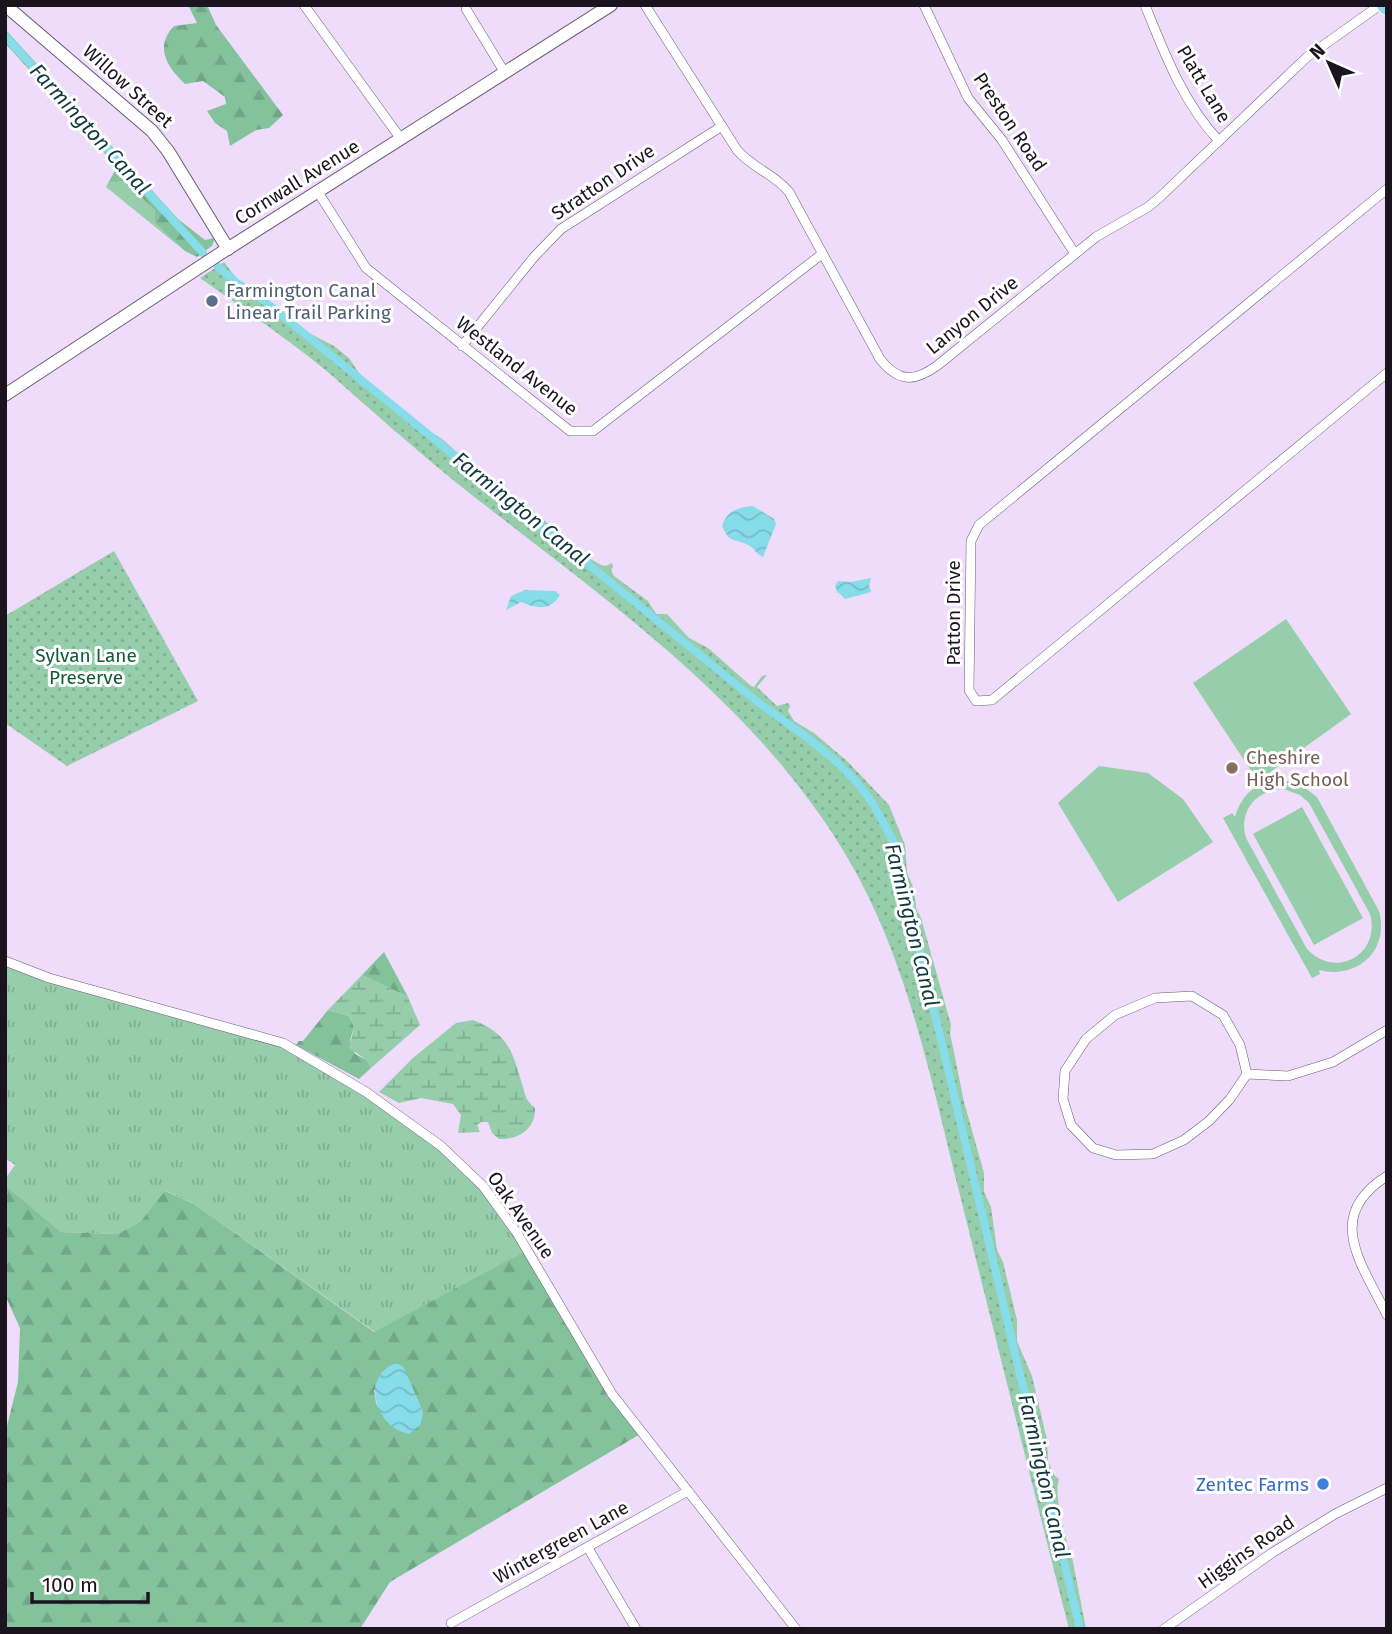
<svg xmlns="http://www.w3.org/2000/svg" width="1392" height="1634" font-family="'Fira Sans',sans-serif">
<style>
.grass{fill:url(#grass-tufts)}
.forest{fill:url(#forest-firs);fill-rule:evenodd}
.wetland{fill:url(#wetland-marsh)}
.park{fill:url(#park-dots)}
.pitch{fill:#96cdaa;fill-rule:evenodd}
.water{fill:url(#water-waves)}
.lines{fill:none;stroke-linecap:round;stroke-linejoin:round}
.canal{stroke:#87dce9;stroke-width:8}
.street-casing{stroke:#6b5b75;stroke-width:10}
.secondary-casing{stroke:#6b5b75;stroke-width:14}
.highway-casing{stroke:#fff;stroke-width:18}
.street{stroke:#fff;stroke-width:9}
.secondary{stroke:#fff;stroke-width:12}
.highway{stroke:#85d9f8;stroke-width:16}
.service-dot{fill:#5c6f8a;stroke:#fff;stroke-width:2.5}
.education-dot{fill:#8d6e63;stroke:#fff;stroke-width:2.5}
.shop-dot{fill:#3f7fe0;stroke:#fff;stroke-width:2.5}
.labels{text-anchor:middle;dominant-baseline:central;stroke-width:6;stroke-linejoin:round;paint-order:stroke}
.street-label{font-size:19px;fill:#1b141f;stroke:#fff}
.service-label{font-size:19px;fill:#4e5e75;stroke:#fff;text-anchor:start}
.park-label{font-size:19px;fill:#105a36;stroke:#fff}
.education-label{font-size:19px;fill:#785e54;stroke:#fff;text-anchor:start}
.shop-label{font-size:19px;fill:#366cbe;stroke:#fff;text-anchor:end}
.water-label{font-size:21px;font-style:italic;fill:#0f383e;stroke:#fff}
</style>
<defs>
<pattern id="grass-tufts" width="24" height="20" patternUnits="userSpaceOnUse" patternTransform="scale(1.75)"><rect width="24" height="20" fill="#96cdaa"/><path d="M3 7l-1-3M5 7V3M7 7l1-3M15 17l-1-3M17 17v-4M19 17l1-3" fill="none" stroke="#81af92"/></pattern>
<pattern id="forest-firs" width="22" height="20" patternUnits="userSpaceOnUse" patternTransform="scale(1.75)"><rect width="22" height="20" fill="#84c29c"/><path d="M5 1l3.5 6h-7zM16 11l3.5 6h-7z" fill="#71a686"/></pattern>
<pattern id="wetland-marsh" width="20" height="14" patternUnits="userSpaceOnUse" patternTransform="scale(1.75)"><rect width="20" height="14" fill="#96cdaa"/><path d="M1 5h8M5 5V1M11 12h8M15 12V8" fill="none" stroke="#81af92"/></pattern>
<pattern id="park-dots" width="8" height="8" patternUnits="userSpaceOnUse" patternTransform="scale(1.75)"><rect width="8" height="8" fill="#96cdaa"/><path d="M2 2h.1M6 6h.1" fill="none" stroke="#81af92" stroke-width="1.8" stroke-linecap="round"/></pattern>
<pattern id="water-waves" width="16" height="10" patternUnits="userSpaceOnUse" patternTransform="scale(1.75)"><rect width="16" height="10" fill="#87dce9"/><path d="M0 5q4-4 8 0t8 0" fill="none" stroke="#74bcc7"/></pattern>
</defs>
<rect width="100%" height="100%" fill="#eedcfa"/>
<g class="grass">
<polygon points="126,181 155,211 155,223 185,251 106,187 108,183"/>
<polygon points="5,961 283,1043 366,1092 441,1146 483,1186 527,1250 375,1332 194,1204 166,1191 141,1221 118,1234 61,1232 5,1185 5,1179 15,1165 5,1158"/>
</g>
<g class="forest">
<path d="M 188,5 L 208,7 L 216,25 L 283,115 L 269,128 L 256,130 L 230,146 L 227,131 L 215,123 L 207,111 L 226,104 L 225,97 L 203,81 L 185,84 C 167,67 154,47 174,26 L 197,23 Z"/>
<polygon points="5,29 178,219 205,240 215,238 212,246 197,257 185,251 155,223 155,211 126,181 108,183 117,167 5,43"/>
<polygon points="384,952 408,997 362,975"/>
<polygon points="328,1010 349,1016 354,1027 350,1040 355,1054 367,1060 371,1068 359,1079 296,1045 299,1041 303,1041"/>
<path d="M 5,1185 L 61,1232 L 118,1234 L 141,1221 L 165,1191 L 194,1204 L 374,1332 L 527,1250 L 612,1394 L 642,1433 L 390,1582 L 360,1629 L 5,1629 L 5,1434 L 18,1382 L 20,1328 L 5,1295 ZM 374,1390 L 412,1390 L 422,1409 L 385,1419 L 376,1403 Z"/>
</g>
<g class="wetland">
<polygon points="362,975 408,997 420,1025 371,1068 367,1060 349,1048 354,1027 349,1016 328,1010"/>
<path d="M 473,1020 C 508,1034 512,1050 522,1084 C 526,1096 525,1100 535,1108 C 536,1128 519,1140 499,1139 L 492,1133 L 488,1122 L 481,1122 L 477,1125 L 480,1132 L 458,1133 L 461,1115 L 453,1104 L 421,1098 L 399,1103 L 379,1092 L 413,1058 L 456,1023 Z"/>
</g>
<g class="park">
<path d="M 224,262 L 241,284 L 264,297 L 307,332 L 334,346 L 349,358 L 361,376 L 427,430 L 442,439 L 503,493 L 524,503 L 587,557 L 601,565 L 606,566 L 612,563 L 613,567 L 611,570 L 614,576 L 648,601 L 656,614 L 667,614 L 689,638 L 708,648 L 751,686 L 754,687 L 762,676 L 767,675 L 757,687 L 777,706 L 788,703 L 790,706 L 788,711 L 794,721 L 814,733 L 848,762 L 889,805 L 905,845 L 907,872 L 914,890 L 916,908 L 921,918 L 951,1025 L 950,1033 L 964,1102 L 984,1173 L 984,1192 L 991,1207 L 997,1250 L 1003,1262 L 1017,1320 L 1017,1341 L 1032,1376 L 1047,1440 L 1048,1461 L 1054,1475 L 1059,1479 C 1053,1492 1066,1543 1072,1557 L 1086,1629 L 1069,1629 C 1032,1484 996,1340 960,1195 C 933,1089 912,980 861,882 C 772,713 610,604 463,488 C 417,451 372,411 329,373 C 288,339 243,309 200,278 Z"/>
<polygon points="114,551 198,701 67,766 5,723 5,616"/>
</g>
<g class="pitch">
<polygon points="1286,619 1351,714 1258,781 1193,683"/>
<polygon points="1099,766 1148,773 1183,799 1213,842 1118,902 1058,803"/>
<path d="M 1279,779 L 1300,784 L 1317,797 L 1379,911 C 1390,950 1357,980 1319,970 L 1320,974 L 1312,978 L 1223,818 L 1232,813 L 1235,817 C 1241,795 1256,782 1279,779 ZM 1284,789 L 1300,795 L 1309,803 L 1370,914 C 1381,954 1336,980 1307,949 L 1246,838 C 1238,811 1257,789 1284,789 Z"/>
<polygon points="1302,807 1363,918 1314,945 1253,834"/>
</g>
<g class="water">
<path d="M 753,506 L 774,519 L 776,524 L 763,557 C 756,554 755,549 750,546 C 735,537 731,546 722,526 C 726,511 739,507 753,506 Z"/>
<polygon points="871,578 869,585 871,592 845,599 838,592 835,593 837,591 835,586 838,581 851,582"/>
<path d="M 525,590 L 555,591 L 560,595 C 550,612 536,608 521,602 L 506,610 L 511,596 Z"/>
<path d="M 394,1364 L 399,1364 L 404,1368 L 422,1409 L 423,1414 L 420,1426 L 409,1434 C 404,1432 398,1431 394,1428 C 373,1412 365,1376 394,1364 Z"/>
</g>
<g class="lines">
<g class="canal">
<polyline points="5,36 203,253"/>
<path d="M 218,267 L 237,283 L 258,296 L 759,703 C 798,731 840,758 869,798 C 879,813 887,830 895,845 L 1080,1629"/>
</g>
<defs>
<g id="street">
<polyline points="304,5 401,139"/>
<path d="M 645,5 L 737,150 C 752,168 775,174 789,192 L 880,359 C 899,383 915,382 938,365 L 1096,237 L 1148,207 L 1159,198 L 1307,57 L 1380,5"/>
<polyline points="924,5 968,98 1002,140 1075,254"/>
<path d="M 1145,5 C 1164,52 1183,103 1219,141"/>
<polyline points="466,9 505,73"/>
<polyline points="1387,189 979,525 971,541 969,690 976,701 992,700 1387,373"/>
<polyline points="318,192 366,268 570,431 593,431 822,254"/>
<polyline points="462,346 534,257 561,229 722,126"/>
<polyline points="5,961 49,978 283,1043 366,1092 441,1146 483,1186 517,1233 612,1394 796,1629"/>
<polygon points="1192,996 1223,1015 1240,1045 1247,1074 1230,1099 1209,1121 1184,1140 1153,1154 1116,1155 1093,1148 1071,1125 1063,1099 1065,1071 1086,1039 1115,1015 1155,998"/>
<polyline points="1247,1074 1288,1076 1333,1062 1387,1030"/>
<path d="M 1387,1176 C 1323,1216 1362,1264 1387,1315"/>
<polyline points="588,1548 636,1629"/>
<polyline points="451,1623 688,1491"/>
<polyline points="1164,1629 1272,1553 1335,1514 1387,1488"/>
</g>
<g id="secondary">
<polyline points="5,5 152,131 168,151 228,249"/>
<polyline points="5,395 221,253 611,5"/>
</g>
<polyline id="highway" points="1385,5 1387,7"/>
</defs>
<use href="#street" class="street-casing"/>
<use href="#secondary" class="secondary-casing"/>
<use href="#highway" class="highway-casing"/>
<use href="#street" class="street"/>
<use href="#secondary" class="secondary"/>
<use href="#highway" class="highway"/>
</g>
<circle class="service-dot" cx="212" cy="301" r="7"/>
<circle class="education-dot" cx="1232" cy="768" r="7"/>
<circle class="shop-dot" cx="1323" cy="1484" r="7"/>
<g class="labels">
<g class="street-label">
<text transform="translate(1204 84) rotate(59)">Platt Lane</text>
<text transform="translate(128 86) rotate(42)">Willow Street</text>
<text transform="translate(1010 122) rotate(56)">Preston Road</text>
<text transform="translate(297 182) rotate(-32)">Cornwall Avenue</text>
<text transform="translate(603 182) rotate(-34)">Stratton Drive</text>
<text transform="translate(972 315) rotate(-39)">Lanyon Drive</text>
<text transform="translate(517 366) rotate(38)">Westland Avenue</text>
<text transform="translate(953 613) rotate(-90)">Patton Drive</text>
<text transform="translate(521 1215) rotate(55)">Oak Avenue</text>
<text transform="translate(561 1542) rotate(-29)">Wintergreen Lane</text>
<text transform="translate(1246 1552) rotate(-35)">Higgins Road</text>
</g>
<g class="service-label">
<text x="226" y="290">Farmington Canal<tspan x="226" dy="22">Linear Trail Parking</tspan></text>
</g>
<g class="park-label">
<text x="86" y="655">Sylvan Lane<tspan x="86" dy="22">Preserve</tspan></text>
</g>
<g class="education-label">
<text x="1246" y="757">Cheshire<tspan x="1246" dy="22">High School</tspan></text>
</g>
<g class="shop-label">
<text x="1309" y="1484">Zentec Farms</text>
</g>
<g class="water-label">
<text transform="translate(90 129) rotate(48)">Farmington Canal</text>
<text transform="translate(521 509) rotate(39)">Farmington Canal</text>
<text transform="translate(912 925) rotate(76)">Farmington Canal</text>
<text transform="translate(1044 1476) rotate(77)">Farmington Canal</text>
</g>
</g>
<rect width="1392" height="1634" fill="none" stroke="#1b141f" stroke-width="14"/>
<g transform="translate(1329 63) rotate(315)" stroke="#ffffff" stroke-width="5" paint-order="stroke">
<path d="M0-5L12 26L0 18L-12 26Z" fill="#1b141f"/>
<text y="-10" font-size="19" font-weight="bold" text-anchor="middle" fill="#1b141f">N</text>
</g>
<path d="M32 1592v10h116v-10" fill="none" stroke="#1b141f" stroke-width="3.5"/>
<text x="42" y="1592" font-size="21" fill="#1b141f" stroke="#ffffff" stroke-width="5" paint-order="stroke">100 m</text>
</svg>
